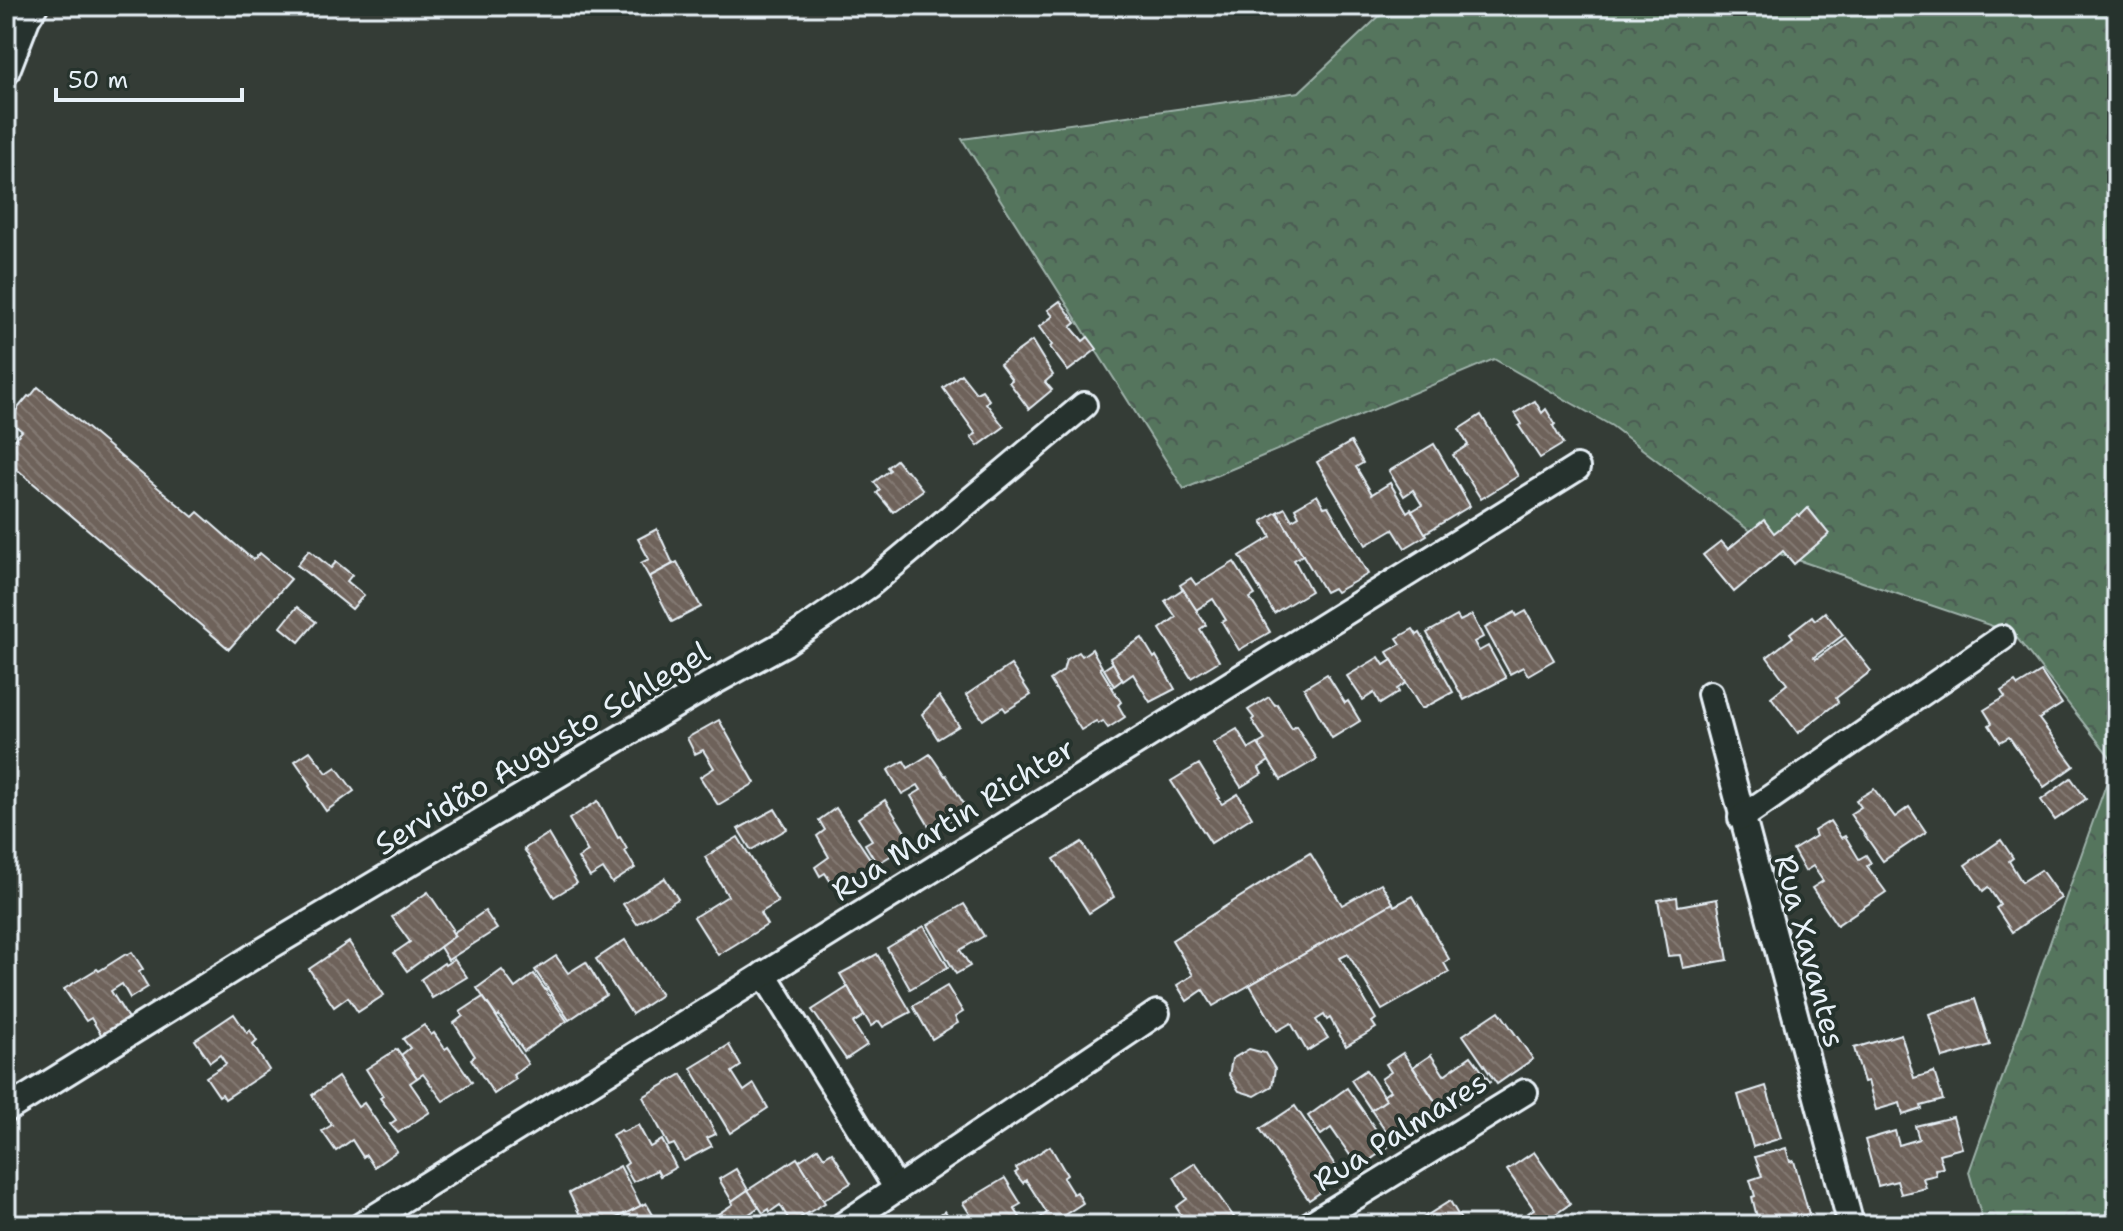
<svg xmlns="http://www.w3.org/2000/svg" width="2123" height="1231" font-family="'Shantell Sans',sans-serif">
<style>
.forest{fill:url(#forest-crowns);stroke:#9eb2aa;stroke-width:2}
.building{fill:url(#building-back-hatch);stroke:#e8f1f8;stroke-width:2}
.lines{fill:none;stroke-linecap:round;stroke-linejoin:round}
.minor-casing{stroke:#e8f1f8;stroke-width:30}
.minor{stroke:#26332d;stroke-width:24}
.labels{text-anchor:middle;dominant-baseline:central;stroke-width:8;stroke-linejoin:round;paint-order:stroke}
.street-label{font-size:30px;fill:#e8f1f8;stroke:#26332d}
</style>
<defs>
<pattern id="forest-crowns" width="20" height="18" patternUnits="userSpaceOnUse" patternTransform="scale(2)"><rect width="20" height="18" fill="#54745d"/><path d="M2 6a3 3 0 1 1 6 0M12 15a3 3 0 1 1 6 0" fill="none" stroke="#4c5c53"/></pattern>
<pattern id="building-back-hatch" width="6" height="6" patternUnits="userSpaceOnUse" patternTransform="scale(2)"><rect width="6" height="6" fill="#6e625a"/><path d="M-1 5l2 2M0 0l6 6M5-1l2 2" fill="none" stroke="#837972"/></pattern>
</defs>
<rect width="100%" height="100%" fill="#343c36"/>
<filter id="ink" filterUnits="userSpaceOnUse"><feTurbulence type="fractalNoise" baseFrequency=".0125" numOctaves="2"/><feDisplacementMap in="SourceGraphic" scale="16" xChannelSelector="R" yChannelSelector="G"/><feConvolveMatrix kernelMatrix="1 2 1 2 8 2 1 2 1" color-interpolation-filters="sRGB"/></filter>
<g filter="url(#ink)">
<polygon class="forest" points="1390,6 2117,6 2117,1225 1984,1225 1969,1172 2114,762 2013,633 1780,554 1612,426 1494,359 1184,489 962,139 1299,92"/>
<g class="building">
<polygon points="1060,301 1076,323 1071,327 1083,341 1088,337 1097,349 1068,371 1050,347 1052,345 1039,327 1053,316 1048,310"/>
<polygon points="1032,341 1053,375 1045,382 1052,390 1029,409 1009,382 1012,380 1000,364"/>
<polygon points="961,374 976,393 982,390 989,400 986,403 1004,427 978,446 971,437 976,434 943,388"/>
<polygon points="38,387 193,517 198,512 253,560 260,553 291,579 229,649 6,460 6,455 13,446 10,444 22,431 8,420 28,396 30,397"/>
<polygon points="1535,401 1542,413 1546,409 1555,424 1553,426 1563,444 1540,458 1519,426 1522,424 1515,413"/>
<polygon points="1481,415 1518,476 1481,499 1453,455 1468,445 1459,429"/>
<polygon points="1351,442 1363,463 1356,467 1372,494 1390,483 1407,512 1411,509 1427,535 1405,548 1393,529 1366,545 1317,462"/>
<polygon points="1434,444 1470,506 1425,533 1412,511 1422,505 1413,490 1404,496 1389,471"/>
<polygon points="896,460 905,471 907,470 923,490 893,512 877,493 880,490 874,482 890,470 887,467"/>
<polygon points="1317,495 1324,507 1328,506 1368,574 1336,592 1333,588 1325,592 1277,512 1285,508 1292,520 1299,516 1295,508"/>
<polygon points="1808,508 1829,534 1794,564 1783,551 1734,592 1703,555 1721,541 1728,549 1764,520 1774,533 1798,514 1800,516"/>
<polygon points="1277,512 1303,555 1294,560 1311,591 1274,613 1240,556 1271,537 1262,521"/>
<polygon points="657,529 673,564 649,577 641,563 649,559 638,539"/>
<polygon points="309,550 331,568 336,562 352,575 347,581 364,595 352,609 297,565"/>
<polygon points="677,562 701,607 672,622 649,577"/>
<polygon points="1234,562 1255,595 1250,598 1270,632 1239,650 1222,622 1226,620 1213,599 1196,610 1180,585 1191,578 1196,585"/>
<polygon points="1183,589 1206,625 1200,629 1219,661 1191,678 1160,629 1176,617 1165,601"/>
<polygon points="297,607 316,622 299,642 281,627"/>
<polygon points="1526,611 1554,660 1528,675 1523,667 1510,674 1485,628 1515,612 1517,616"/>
<polygon points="1825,612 1843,635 1814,657 1816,659 1845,638 1871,671 1836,698 1838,702 1798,733 1771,697 1787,684 1767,657 1793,637 1790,633 1812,616 1815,620"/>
<polygon points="1472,615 1483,637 1474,642 1479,651 1488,646 1506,678 1464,700 1427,633 1457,616 1460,621"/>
<polygon points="1413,629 1417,635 1420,633 1453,692 1424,708 1421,708 1387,652 1401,644 1397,638"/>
<polygon points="1142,638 1154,658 1156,656 1175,689 1150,702 1133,674 1123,681 1110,658"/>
<polygon points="1092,649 1102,667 1100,668 1121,702 1118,705 1125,717 1108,728 1103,721 1098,724 1096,721 1081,730 1050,680 1063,671 1066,660 1079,652 1082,656"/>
<polygon points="1379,657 1384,665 1392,660 1406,683 1397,689 1399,692 1380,704 1374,693 1363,700 1347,676"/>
<polygon points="1113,663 1122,680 1114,686 1104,669"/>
<polygon points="1011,665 1031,695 1006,711 1003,707 983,720 966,695"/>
<polygon points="2041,672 2062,704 2039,719 2074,766 2044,787 2009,737 2000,742 1989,725 1992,723 1984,710 2005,697 2001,691 2015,682 2018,686"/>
<polygon points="1327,674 1345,703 1348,701 1360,721 1332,738 1304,688"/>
<polygon points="939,696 959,726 938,739 922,714"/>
<polygon points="1269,697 1275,705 1277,704 1292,729 1296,726 1317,759 1281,780 1258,744 1265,740 1252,720 1254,718 1248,710"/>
<polygon points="719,720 755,783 718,805 700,777 714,768 703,750 695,754 687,738"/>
<polygon points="1237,729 1249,749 1258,744 1269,761 1259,768 1262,774 1241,787 1213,743"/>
<polygon points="310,751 327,773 336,767 354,791 326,811 309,786 311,784 295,761"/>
<polygon points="930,754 945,776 946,775 967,809 932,831 911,796 921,790 918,785 902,794 888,770 904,761 908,768"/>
<polygon points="1199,764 1220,798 1218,799 1222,804 1238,794 1252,817 1211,843 1171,781"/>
<polygon points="2071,778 2086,799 2055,820 2041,800"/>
<polygon points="1874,789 1895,817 1909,807 1926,832 1883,861 1850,814 1861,807 1856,800"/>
<polygon points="885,800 912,843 877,864 865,844 872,840 858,818"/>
<polygon points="598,801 618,838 620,837 627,849 625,851 635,868 612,883 603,869 590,877 578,858 588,852 569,819"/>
<polygon points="836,808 875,866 836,890 825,873 820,876 815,867 829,857 817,836 825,830 819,820"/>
<polygon points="775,809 787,829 751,850 738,829"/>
<polygon points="1830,821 1841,838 1845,836 1859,859 1866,855 1871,863 1867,866 1886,892 1837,925 1812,888 1823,881 1813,866 1805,871 1793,850 1816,836 1814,831"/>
<polygon points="548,834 577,883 554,897 524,849"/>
<polygon points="738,837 778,902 760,913 767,925 718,955 694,917 728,896 705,857"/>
<polygon points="2001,840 2013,858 2009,861 2022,882 2041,870 2061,898 2012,932 1996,908 2000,905 1988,887 1983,891 1965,865"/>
<polygon points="1082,842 1114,897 1089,913 1054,859"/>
<polygon points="1310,853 1342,905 1381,883 1393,903 1213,1006 1203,990 1187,1001 1177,985 1193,975 1172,940"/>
<polygon points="665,878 678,899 637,924 623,904"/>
<polygon points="428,892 453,929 451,930 455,936 407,971 394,953 410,942 392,917"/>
<polygon points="1413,896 1449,959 1444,963 1449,972 1382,1010 1348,954 1340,958 1376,1019 1372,1022 1376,1028 1346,1046 1330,1018 1327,1020 1324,1015 1316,1020 1328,1038 1307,1051 1291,1023 1277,1031 1250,985 1393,903 1394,906"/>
<polygon points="1677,897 1678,906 1717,899 1728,960 1683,968 1680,955 1668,956 1658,900"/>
<polygon points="964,904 984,936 960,950 970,966 956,974 928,925"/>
<polygon points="485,911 497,929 448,960 440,947 455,936 453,933"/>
<polygon points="924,926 948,967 910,989 887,948"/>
<polygon points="625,940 661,995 632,1014 596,959"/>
<polygon points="349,942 384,995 358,1012 348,997 334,1007 309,969"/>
<polygon points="132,952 143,969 139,972 148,987 130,998 122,984 111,991 129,1020 102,1036 91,1018 86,1021 64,989 97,969 99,971 126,954 127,955"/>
<polygon points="877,954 911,1012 883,1027 879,1021 871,1026 840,974"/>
<polygon points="556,956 568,973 586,962 606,995 569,1020 535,970"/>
<polygon points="454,959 467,977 432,998 421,979 444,963 445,965"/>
<polygon points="502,970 515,988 534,974 567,1021 524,1051 499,1015 497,1017 477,988"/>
<polygon points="947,986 963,1012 955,1017 958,1023 932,1039 913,1006"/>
<polygon points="848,987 864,1016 853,1023 867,1045 846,1059 812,1010"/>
<polygon points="483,997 528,1064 513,1075 516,1079 494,1094 471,1059 475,1056 454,1023 463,1016 460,1012"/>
<polygon points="1975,999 1990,1045 1943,1058 1929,1014"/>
<polygon points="1499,1011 1533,1059 1497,1084 1463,1035"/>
<polygon points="234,1014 247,1033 250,1030 257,1041 253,1045 269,1070 225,1099 222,1094 219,1096 206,1077 226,1064 220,1055 210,1062 195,1040"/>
<polygon points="424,1025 431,1035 434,1033 445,1049 448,1047 472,1082 443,1101 423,1074 417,1078 401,1055 410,1048 403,1039"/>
<polygon points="1901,1034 1914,1078 1934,1072 1943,1100 1921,1106 1922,1109 1903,1115 1900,1103 1876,1110 1868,1081 1864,1082 1854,1048"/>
<polygon points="729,1045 741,1066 732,1072 744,1091 754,1084 768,1108 730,1133 691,1068"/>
<polygon points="397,1049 417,1078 410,1083 430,1112 398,1133 390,1124 396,1120 380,1098 383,1096 366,1069"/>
<polygon points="1249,1049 1265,1053 1275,1069 1272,1086 1255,1096 1239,1091 1229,1075 1232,1059"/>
<polygon points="1403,1053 1443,1113 1396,1146 1371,1110 1386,1100 1383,1096 1390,1091 1381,1079 1391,1072 1386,1064"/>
<polygon points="1431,1055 1444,1075 1471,1056 1490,1082 1443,1113 1413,1067"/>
<polygon points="1366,1070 1386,1100 1371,1110 1351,1080"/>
<polygon points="682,1074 716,1134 707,1138 712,1146 684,1161 674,1144 669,1146 643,1097"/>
<polygon points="338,1077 358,1107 364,1103 397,1151 374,1167 366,1155 363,1157 352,1140 336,1151 322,1131 332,1125 312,1095"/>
<polygon points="1766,1086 1781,1138 1753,1147 1738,1095"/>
<polygon points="1347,1088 1388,1147 1359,1168 1331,1128 1321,1135 1308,1116"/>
<polygon points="1295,1106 1343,1177 1309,1200 1260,1129"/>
<polygon points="1953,1117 1962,1148 1939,1154 1943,1168 1935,1169 1936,1175 1923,1178 1926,1188 1901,1194 1897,1181 1878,1186 1865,1140 1895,1131 1899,1145 1919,1139 1915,1126"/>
<polygon points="638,1125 650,1147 662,1140 676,1167 660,1176 657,1170 633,1182 624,1166 628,1163 612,1135 621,1130 623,1132"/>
<polygon points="1050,1146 1067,1175 1063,1178 1073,1194 1077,1192 1083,1203 1049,1225 1033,1225 1032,1223 1047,1213 1026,1180 1023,1183 1015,1173 1018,1171 1016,1168"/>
<polygon points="818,1148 824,1157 832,1152 851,1183 823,1200 799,1161"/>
<polygon points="1786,1148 1790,1162 1794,1161 1809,1214 1771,1225 1759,1225 1752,1197 1755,1196 1750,1180 1762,1176 1755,1157"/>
<polygon points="1534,1152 1570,1204 1540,1225 1536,1225 1528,1213 1534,1209 1507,1170"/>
<polygon points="797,1158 825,1203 791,1223 780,1205 770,1212 769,1209 763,1213 748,1190"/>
<polygon points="1195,1163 1236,1220 1229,1225 1188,1225 1176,1207 1187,1199 1174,1177"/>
<polygon points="620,1166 641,1206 603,1225 585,1225 569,1193"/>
<polygon points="736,1169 748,1190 732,1201 719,1179"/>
<polygon points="1005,1178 1021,1204 1014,1208 1025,1225 977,1225 963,1203"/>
<polygon points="748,1190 759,1207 745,1217 751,1225 718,1225 712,1218 733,1204 732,1201"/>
<polygon points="1450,1201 1464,1225 1412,1225"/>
<polygon points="646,1203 659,1225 611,1225 609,1222"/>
<polygon points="945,1211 954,1225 924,1225"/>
</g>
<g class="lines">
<defs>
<g id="minor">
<polyline points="6,73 27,19 35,6"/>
<polyline points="1710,694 1851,1225"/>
<polyline points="1741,818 2002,638"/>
<polyline points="764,974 897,1189"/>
<polyline points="6,1110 254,956 714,682 785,643 868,586 1084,405"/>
<polyline points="362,1225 1577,468"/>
<polyline points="843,1225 1157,1013"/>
<polyline points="1309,1225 1525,1092"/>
</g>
</defs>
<use href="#minor" class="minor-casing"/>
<use href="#minor" class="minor"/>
</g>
</g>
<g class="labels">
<g class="street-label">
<text transform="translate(542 748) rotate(-31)">Servidão Augusto Schlegel</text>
<text transform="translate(953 819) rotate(-32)">Rua Martin Richter</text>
<text transform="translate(1810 951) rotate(75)">Rua Xavantes</text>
<text transform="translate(1400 1131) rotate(-32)">Rua Palmares</text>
</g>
</g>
<rect width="2123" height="1231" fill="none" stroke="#26332d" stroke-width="32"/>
<rect x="16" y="16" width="2091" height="1199" fill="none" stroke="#e8f1f8" stroke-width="3" filter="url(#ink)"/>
<path d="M56 88v12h186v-12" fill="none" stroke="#e8f1f8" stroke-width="4"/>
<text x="68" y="88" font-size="24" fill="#e8f1f8" stroke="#26332d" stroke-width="6" paint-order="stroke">50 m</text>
</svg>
